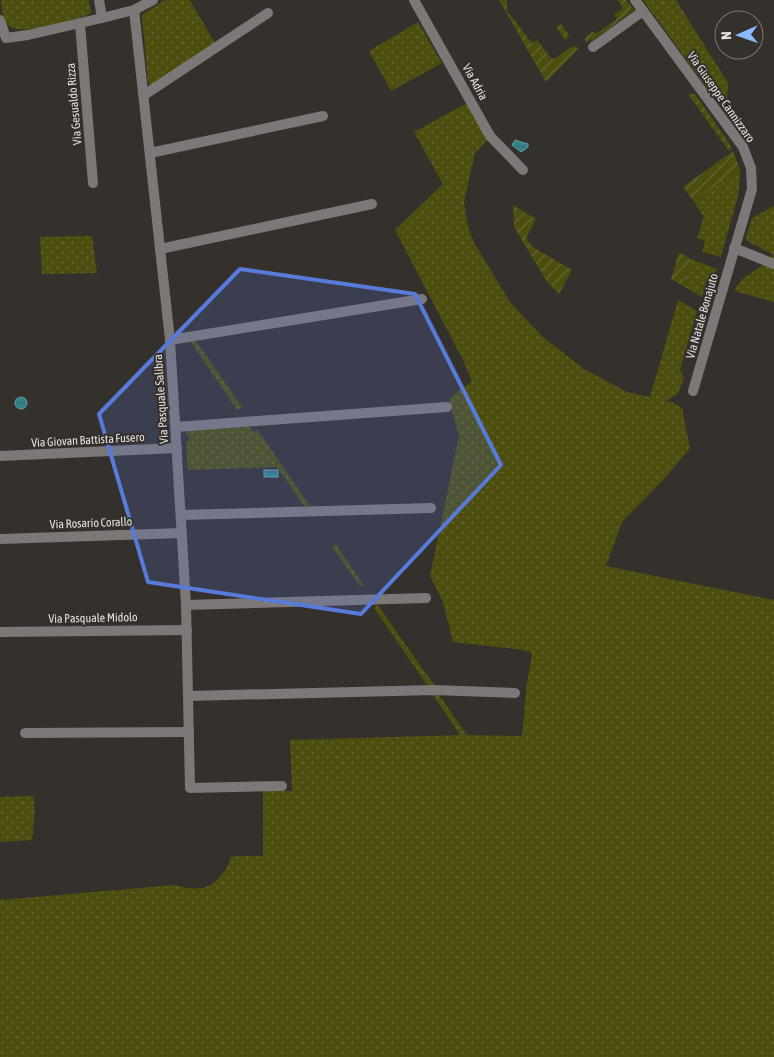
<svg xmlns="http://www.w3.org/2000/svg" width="774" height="1057" font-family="'Asap Condensed',sans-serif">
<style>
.grass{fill:url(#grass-dots)}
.garden{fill:url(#garden-furrows)}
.water{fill:url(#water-rules);stroke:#679fa3}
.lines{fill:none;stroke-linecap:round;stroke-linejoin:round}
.minor{stroke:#7c7877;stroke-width:10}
.tertiary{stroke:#7c7877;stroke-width:10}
.marked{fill:#587ada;fill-opacity:0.2;stroke:#587ada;stroke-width:4;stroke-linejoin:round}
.labels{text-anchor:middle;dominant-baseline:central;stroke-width:4;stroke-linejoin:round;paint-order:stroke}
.street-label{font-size:12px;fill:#e3e0de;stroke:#34302c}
</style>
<defs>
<pattern id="grass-dots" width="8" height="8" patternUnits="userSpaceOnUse" patternTransform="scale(1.25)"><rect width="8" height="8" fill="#4c4d0e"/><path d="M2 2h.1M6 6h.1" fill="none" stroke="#666631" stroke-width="1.8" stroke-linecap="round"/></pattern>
<pattern id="garden-furrows" width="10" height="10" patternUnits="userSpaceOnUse" patternTransform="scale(1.25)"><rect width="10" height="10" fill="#4c4d0e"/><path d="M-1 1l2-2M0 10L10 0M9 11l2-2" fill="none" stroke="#666631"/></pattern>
<pattern id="water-rules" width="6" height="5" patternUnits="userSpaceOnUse" patternTransform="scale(1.25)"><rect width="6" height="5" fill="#32838a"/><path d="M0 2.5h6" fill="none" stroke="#39696e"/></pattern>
</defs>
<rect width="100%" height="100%" fill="#34302c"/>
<g class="grass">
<path d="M 1,0 L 89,0 L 91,11 L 90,14 L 82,17 C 67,21 22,36 9,26 C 2,20 2,8 1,0 Z"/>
<polygon points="165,0 190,0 216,45 152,85 148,84 142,15"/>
<polygon points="643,0 676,0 728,83 727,101 710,92"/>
<polygon points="418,22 442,63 391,91 369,51"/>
<path d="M 465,104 L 471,107 L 487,141 L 475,153 L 464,202 L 468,227 L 474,243 L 510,302 L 543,337 L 584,369 L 627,392 L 650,397 L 678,300 L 697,311 L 680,369 L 684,378 L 678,394 L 667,400 L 668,402 L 672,402 L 682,408 L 690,448 L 665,478 L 622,522 L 606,566 L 774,600 L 774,1057 L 0,1057 L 0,900 L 175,885 C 196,891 210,891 224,872 C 227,867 230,864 230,858 L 234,856 L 263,856 L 263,791 L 292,791 L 290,740 L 460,735 L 433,695 L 439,695 L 467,735 L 522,736 L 526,689 L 532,653 L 523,650 L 453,642 L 443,602 L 430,576 L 459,436 L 449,400 L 460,389 L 472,382 L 464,362 L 395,230 L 443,184 L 414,132 Z"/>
<polygon points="740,169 739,192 721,257 702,252 705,241 697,238 704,217 694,202"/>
<polygon points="774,206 774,261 768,259 772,256 772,254 747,241 746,237 752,218"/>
<polygon points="92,236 97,273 42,274 40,237"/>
<polygon points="691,259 717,269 714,279 706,282 702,297 683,286"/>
<polygon points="764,264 774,269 774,302 734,291 741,280"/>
<polygon points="196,341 242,407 237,410 191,342"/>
<polygon points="250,427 254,433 257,429 310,506 304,506 277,467 188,470 186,442 189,440 189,436 186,435 186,430"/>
<polygon points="336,544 339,549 364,586 360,586 332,547"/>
<polygon points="377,604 434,685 427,685 374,608"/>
<polygon points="33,796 35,808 32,840 0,842 0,797"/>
</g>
<g class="garden">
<polygon points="499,0 507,0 507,11 532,43 537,40 551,58 554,59 571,47 576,46 578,49 546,82"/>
<polygon points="618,0 626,0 634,10 593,40 591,39 586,43 585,38 592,32 597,33 617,19 614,15 622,9 622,6"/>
<polygon points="561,24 569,35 566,41 556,27"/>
<polygon points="688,94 695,94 729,143 732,149 729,151"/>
<polygon points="733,151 740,169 694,202 683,187"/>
<polygon points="513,205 536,219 526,238 533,247 572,270 559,294 547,282 514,227"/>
<polygon points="679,252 691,259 683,286 671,279"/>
</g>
<g class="water">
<polygon points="515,140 528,144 528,147 521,152 512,145"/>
<circle cx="21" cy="403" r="6"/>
<rect x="264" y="470" width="14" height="7"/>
</g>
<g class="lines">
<g class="minor">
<polyline points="99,0 102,18"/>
<polyline points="414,0 490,136 523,170"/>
<polyline points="635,0 743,147 751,168 752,189 693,391"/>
<polyline points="134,10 170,340 186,605 190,788 282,786"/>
<polyline points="80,24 93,183"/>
<polyline points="593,47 643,11"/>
<polyline points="144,95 268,13"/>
<polyline points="150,153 323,116"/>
<polyline points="734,248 774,264"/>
<polyline points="160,249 372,204"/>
<polyline points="170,340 422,299"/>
<polyline points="176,427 447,407"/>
<polyline points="0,456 177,448"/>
<polyline points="181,515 431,508"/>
<polyline points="0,539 182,533"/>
<polyline points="186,605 426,598"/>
<polyline points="0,632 187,630"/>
<polyline points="189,696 434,690 515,693"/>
<polyline points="25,733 189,732"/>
</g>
<polyline class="tertiary" points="0,20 6,38 28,35 102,18 134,10 153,0"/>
</g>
<path class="marked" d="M 240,269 L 415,294 L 501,465 L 361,614 L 148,582 L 99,414 Z"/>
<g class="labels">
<g class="street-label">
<text transform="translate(475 82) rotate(61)">Via Adria</text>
<text transform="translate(721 97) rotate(55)">Via Giuseppe Cannizzaro</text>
<text transform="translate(74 104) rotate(-95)">Via Gesualdo Rizza</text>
<text transform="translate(702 316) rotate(-74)">Via Natale Bonajuto</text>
<text transform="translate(161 399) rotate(-94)">Via Pasquale Salibra</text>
<text transform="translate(88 440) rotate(-3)">Via Giovan Battista Fusero</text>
<text transform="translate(91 523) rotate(-2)">Via Rosario Corallo</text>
<text transform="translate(93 618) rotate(-1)">Via Pasquale Midolo</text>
</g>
</g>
<g transform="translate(739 35) rotate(268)"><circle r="24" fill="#34302c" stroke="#7a7673"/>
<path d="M0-4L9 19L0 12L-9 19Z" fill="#89bafc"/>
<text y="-8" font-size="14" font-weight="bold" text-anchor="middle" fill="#e3e0de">N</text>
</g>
</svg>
